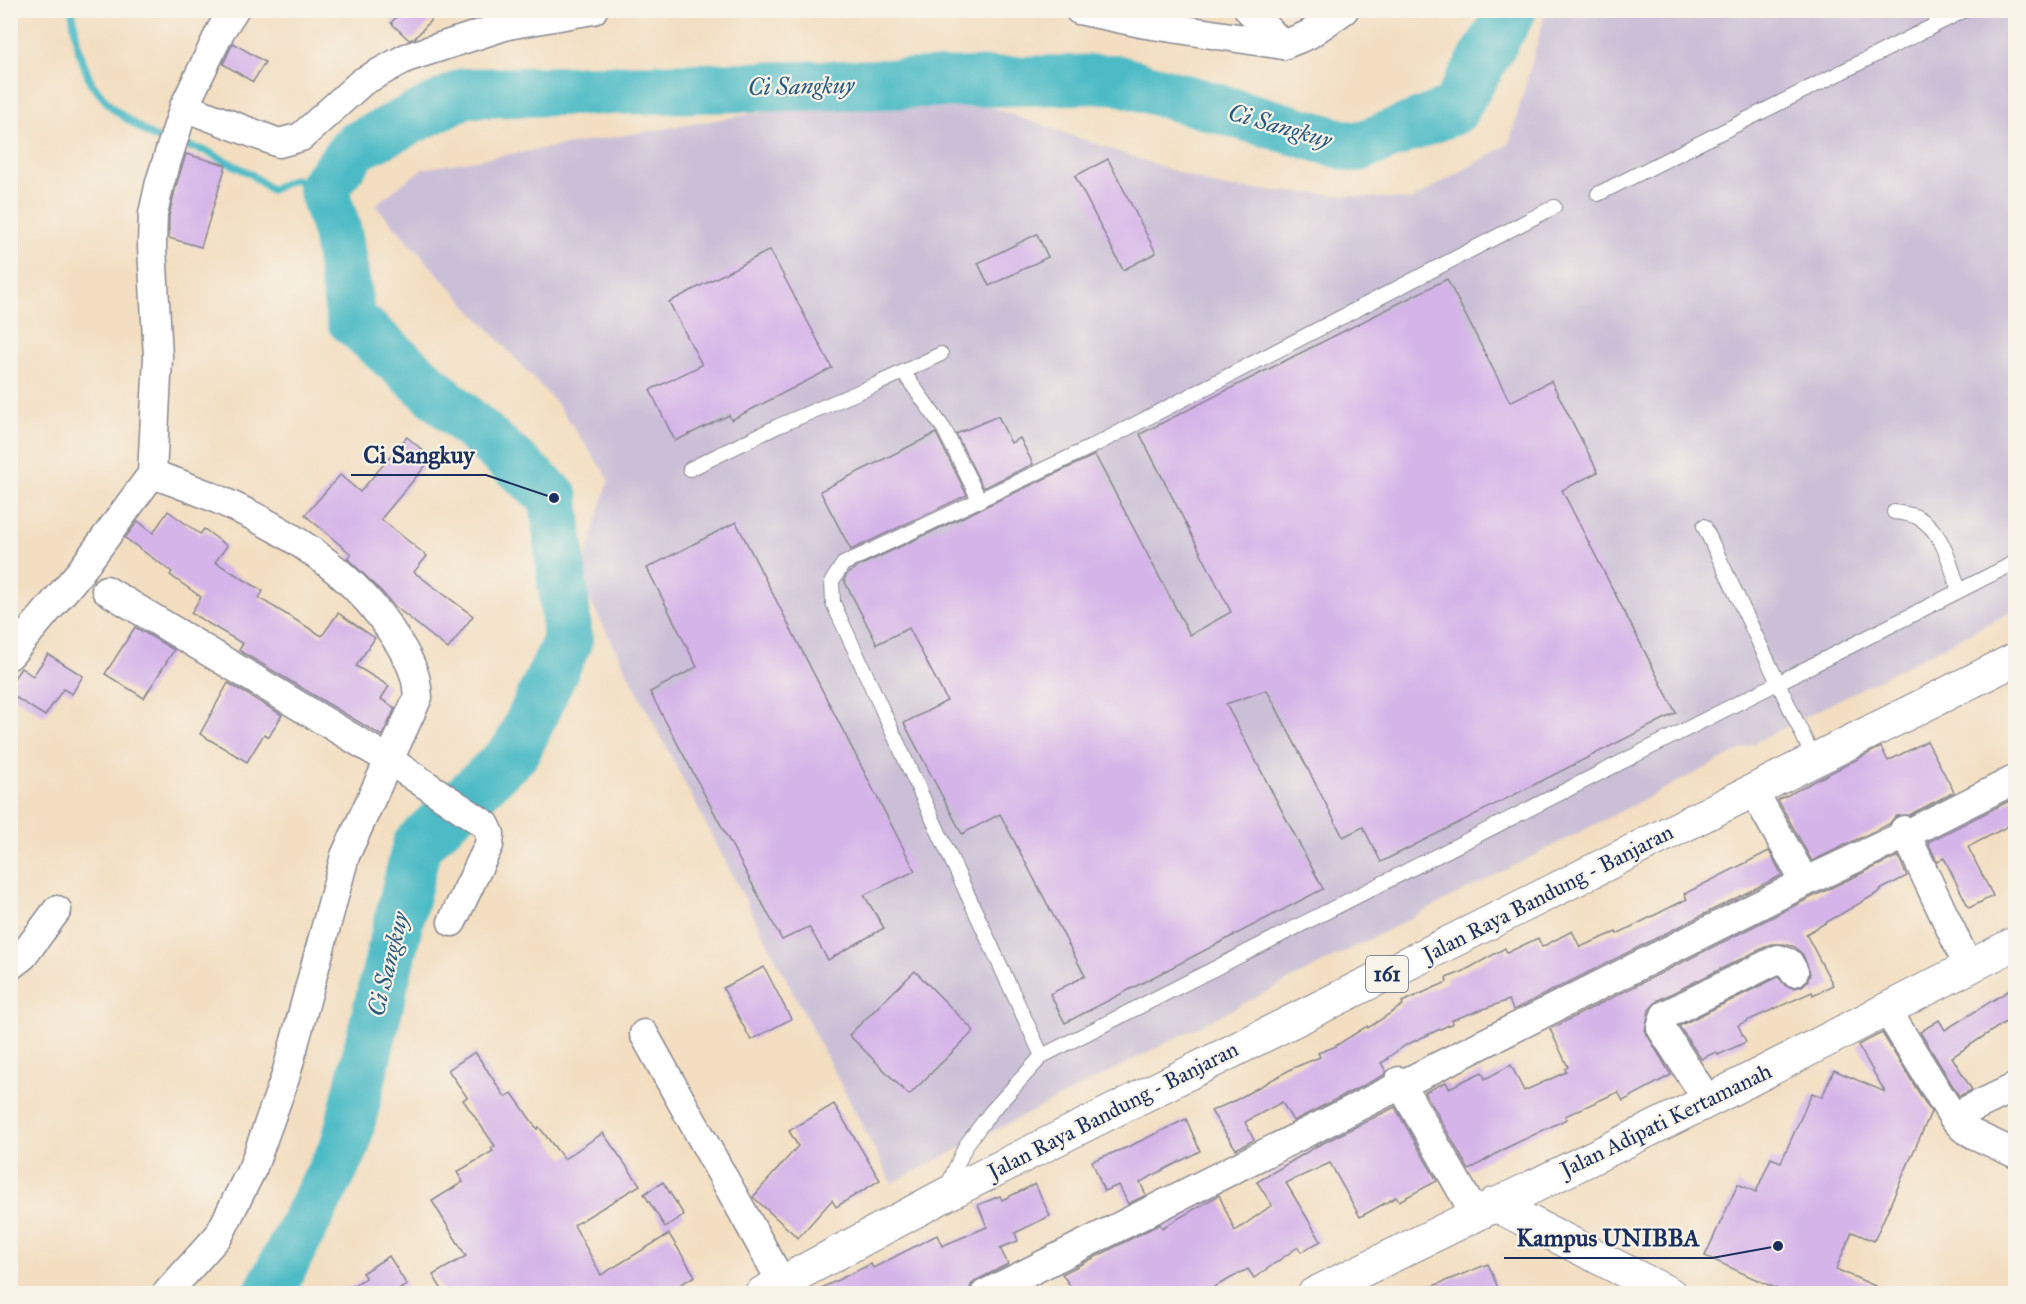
<svg xmlns="http://www.w3.org/2000/svg" width="2026" height="1304" font-family="'IM FELL Great Primer',serif">
<style>
.industrial{fill:#cabfd6}
.lines{fill:none;stroke-linecap:round;stroke-linejoin:round}
.stream{stroke:#4dbbc6;stroke-width:8}
.river{stroke:#4dbbc6;stroke-width:50}
.building{fill:#d5b4e9}
.lane-casing{stroke:#878690;stroke-width:16}
.street-casing{stroke:#878690;stroke-width:31}
.secondary-casing{stroke:#878690;stroke-width:35}
.primary-casing{stroke:#878690;stroke-width:35}
.lane{stroke:#fff;stroke-width:14}
.street{stroke:#fff;stroke-width:28}
.secondary{stroke:#fff;stroke-width:33}
.primary{stroke:#fff;stroke-width:33}
.labels{text-anchor:middle;dominant-baseline:central;stroke-width:4.5;stroke-linejoin:round;paint-order:stroke}
.shield{fill:#f7f3e8;stroke:#5d6a87;stroke-width:1.5}
.shield-label{font-size:21px;font-weight:bold;fill:#1b2f5e}
.street-label{font-size:22px;fill:#1b2f5e;stroke:#f7f3e8}
.water-label{font-size:24px;font-style:italic;fill:#2a597d;stroke:#f7f3e8}
.leader{fill:none;stroke:#1b2f5e;stroke-width:2}
.callout-dot{fill:#1b2f5e;stroke:#f7f3e8;stroke-width:2}
.callout-label{font-size:24px;text-anchor:middle;font-weight:bold;fill:#1b2f5e;stroke:#f7f3e8;stroke-width:4.5;stroke-linejoin:round;paint-order:stroke}
</style>
<rect width="100%" height="100%" fill="#f7f3e8"/>
<filter id="ink" filterUnits="userSpaceOnUse"><feTurbulence type="fractalNoise" baseFrequency=".0167" numOctaves="2"/><feDisplacementMap in="SourceGraphic" scale="12" xChannelSelector="R" yChannelSelector="G"/><feConvolveMatrix kernelMatrix="1 2 1 2 8 2 1 2 1" color-interpolation-filters="sRGB"/></filter>
<filter id="wash" filterUnits="userSpaceOnUse"><feTurbulence type="fractalNoise" baseFrequency=".008" numOctaves="4" result="noise"/><feDisplacementMap in="SourceGraphic" scale="24" xChannelSelector="R" yChannelSelector="G"/><feGaussianBlur stdDeviation="1.35" result="paint"/><feColorMatrix in="noise" values="0 0 0 0 0 0 0 0 0 0 0 0 0 0 0 0 0 1.4 0 .05"/><feComposite in="paint" operator="in"/></filter>
<g filter="url(#wash)">
<rect width="100%" height="100%" fill="#f3dec1"/>
<polygon class="industrial" points="1546,11 2015,11 2015,610 892,1183 579,579 609,479 558,405 375,205 422,169 926,85 1220,187 1411,200 1509,144"/>
<g class="lines">
<polyline class="stream" points="72,10 78,49 91,83 113,109 153,137 206,151 251,174 271,190 294,179 323,188"/>
<polyline class="river" points="268,1294 345,1146 417,845 516,751 568,640 554,498 351,319 337,232 323,188 355,147 465,93 1115,79 1356,148 1454,110 1512,10"/>
</g>
<g id="blocks">
<g class="building">
<polygon points="402,10 440,10 415,38 409,40 391,23"/>
<polygon points="233,43 265,62 253,82 223,64"/>
<polygon points="186,154 226,165 201,247 169,238 169,216 176,186"/>
<polygon points="1108,159 1156,253 1123,270 1075,176"/>
<polygon points="1037,234 1048,257 989,286 978,263"/>
<polygon points="770,250 832,368 731,420 729,415 675,441 650,390 702,365 669,302"/>
<polygon points="1447,279 1510,402 1551,381 1598,472 1562,490 1676,713 1381,862 1363,827 1343,837 1267,690 1226,704 1323,889 1065,1023 1050,994 1085,976 1000,814 962,834 904,723 947,701 909,628 877,644 844,580 847,574 859,566 1095,455 1190,635 1231,612 1140,434"/>
<polygon points="998,416 1011,443 1020,438 1033,464 983,488 956,434"/>
<polygon points="936,433 967,495 851,550 820,491"/>
<polygon points="407,437 432,458 381,519 427,556 414,572 473,616 448,649 392,604 383,593 347,558 351,554 305,515 340,475 360,492"/>
<polygon points="168,511 200,534 204,529 227,546 215,562 263,591 259,598 322,636 338,613 375,638 356,666 389,686 381,699 395,708 382,736 245,654 239,650 243,644 191,613 201,597 170,575 172,572 125,538 138,521 153,533"/>
<polygon points="736,522 915,871 864,895 884,928 828,960 809,927 782,940 650,692 697,667 647,568"/>
<polygon points="135,627 174,650 144,698 105,674"/>
<polygon points="48,654 83,676 72,694 63,689 45,716 10,694 10,684 21,668 33,676"/>
<polygon points="228,683 282,715 269,737 264,734 247,762 200,734"/>
<polygon points="1927,741 1954,792 1909,815 1896,816 1889,824 1812,861 1778,800 1881,747 1888,761"/>
<polygon points="2015,798 2016,822 1968,847 1993,896 1969,908 1944,858 1937,862 1928,842"/>
<polygon points="1769,851 1782,875 1513,1010 1509,1000 1452,1020 1453,1023 1406,1045 1387,1058 1388,1059 1381,1063 1386,1071 1384,1075 1293,1121 1282,1102 1245,1122 1254,1140 1236,1149 1211,1111 1234,1101 1293,1068 1320,1057 1318,1053 1334,1047 1367,1026 1368,1028 1403,1005 1402,1002 1447,982 1446,978 1462,972 1505,948 1507,953 1538,938 1542,947 1572,931 1580,947 1616,932 1617,934 1687,899 1684,894"/>
<polygon points="1898,856 1907,876 1880,890 1881,891 1806,934 1833,985 1813,995 1812,992 1738,1025 1746,1042 1718,1055 1716,1052 1701,1059 1679,1026 1778,977 1786,986 1794,988 1802,986 1808,980 1810,973 1803,955 1795,947 1784,944 1771,944 1658,1000 1649,1010 1645,1031 1671,1075 1623,1101 1618,1092 1565,1116 1567,1119 1506,1148 1469,1170 1425,1092 1446,1082 1449,1088 1482,1072 1485,1079 1511,1065 1524,1091 1566,1072 1565,1069 1568,1067 1550,1029 1812,897"/>
<polygon points="764,967 791,1019 751,1040 723,988"/>
<polygon points="915,971 974,1031 909,1095 849,1035"/>
<polygon points="2016,986 2016,1015 1952,1057 1972,1090 1959,1096 1920,1032 1939,1020 1945,1030"/>
<polygon points="1882,1033 1931,1112 1874,1241 1852,1232 1836,1269 1891,1293 1786,1293 1705,1256 1738,1184 1756,1192 1771,1158 1781,1162 1812,1093 1822,1097 1834,1070 1885,1092 1858,1045"/>
<polygon points="475,1052 505,1097 512,1093 537,1129 539,1127 564,1159 603,1133 640,1185 574,1225 601,1275 669,1234 695,1276 666,1293 444,1293 433,1275 466,1256 432,1201 463,1182 457,1172 493,1151 491,1148 495,1146 463,1100 467,1097 448,1070"/>
<polygon points="834,1104 880,1180 836,1207 832,1200 798,1238 753,1197 798,1146 789,1131"/>
<polygon points="1395,1107 1437,1181 1399,1201 1396,1197 1360,1217 1330,1163 1286,1183 1321,1241 1301,1252 1298,1247 1254,1278 1248,1269 1203,1293 1075,1293 1062,1274 1160,1224 1162,1228 1219,1195 1235,1231 1272,1205 1257,1182 1317,1146"/>
<polygon points="1186,1119 1200,1151 1140,1182 1146,1195 1128,1204 1119,1185 1104,1191 1092,1161 1128,1147"/>
<polygon points="663,1182 684,1215 665,1227 644,1194"/>
<polygon points="1035,1184 1050,1216 1015,1233 1018,1241 1000,1248 1008,1264 977,1280 971,1285 969,1293 811,1293 871,1264 873,1268 937,1235 942,1246 987,1227 978,1205 1000,1196 1002,1200"/>
<polygon points="389,1256 407,1285 393,1293 340,1293 366,1278 362,1273"/>
<polygon points="1488,1264 1500,1293 1418,1293 1418,1292"/>
</g>
</g>
</g>
<g filter="url(#ink)">
<use href="#blocks" fill-opacity="0" stroke="#878690" stroke-width="1.5"/>
<g class="lines">
<defs>
<g id="lane">
<polyline points="1598,194 1965,10"/>
<polyline points="903,372 941,354"/>
<polyline points="690,469 778,426 875,385 903,372 944,429 980,501"/>
<path d="M 1894,512 C 1901,513 1911,514 1917,517 C 1943,530 1951,566 1959,591"/>
<polyline points="1704,526 1814,759"/>
<polyline points="1042,1056 2016,562"/>
<polyline points="947,1187 966,1145 991,1112 1042,1056 833,603 832,581 843,564 1091,447 1554,207"/>
</g>
<g id="street">
<polyline points="1079,10 1146,24 1283,45 1308,35 1344,10"/>
<polyline points="1249,10 1283,45"/>
<polyline points="184,107 279,143 301,137 362,82 406,58 508,25 593,10"/>
<path d="M 152,474 C 241,504 341,552 393,634 C 401,646 410,660 414,674 C 417,681 417,690 418,697 L 345,856 L 285,1078 L 253,1167 L 219,1235 L 166,1294"/>
<polyline points="106,590 389,760 486,825 490,834 489,845 452,922"/>
<polyline points="10,655 80,572 152,474 158,357 152,246 153,214 160,182 184,107 221,30 234,10"/>
<polyline points="1753,790 1805,882"/>
<polyline points="1907,834 1904,830 1968,966"/>
<polyline points="10,966 23,956 57,910"/>
<polyline points="1887,1010 1953,1117 1963,1128 1975,1135 2016,1154"/>
<polyline points="644,1034 782,1283"/>
<polyline points="1401,1085 1399,1081 1475,1214"/>
<polyline points="1708,1101 1661,1028 1665,1015 1778,959 1789,963 1794,972"/>
<polyline points="1953,1117 2016,1087"/>
<polyline points="985,1294 1805,882 1907,834 2016,779"/>
</g>
<g id="secondary">
<polyline points="1494,1204 1670,1294"/>
<polyline points="1314,1294 1708,1101 2016,943"/>
</g>
<polyline id="primary" points="761,1294 943,1196 2016,659"/>
</defs>
<use href="#lane" class="lane-casing"/>
<use href="#street" class="street-casing"/>
<use href="#secondary" class="secondary-casing"/>
<use href="#primary" class="primary-casing"/>
<use href="#lane" class="lane"/>
<use href="#street" class="street"/>
<use href="#secondary" class="secondary"/>
<use href="#primary" class="primary"/>
</g>
</g>
<g class="labels">
<rect class="shield" x="1366" y="956" width="42" height="36" rx="4.5"/>
<g class="shield-label">
<text x="1387" y="974">161</text>
</g>
<g class="street-label">
<text transform="translate(1548 893) rotate(-27)">Jalan Raya Bandung - Banjaran</text>
<text transform="translate(1113 1110) rotate(-27)">Jalan Raya Bandung - Banjaran</text>
<text transform="translate(1666 1120) rotate(-26)">Jalan Adipati Kertamanah</text>
</g>
<g class="water-label">
<text transform="translate(801 86) rotate(-1)">Ci Sangkuy</text>
<text transform="translate(1280 126) rotate(16)">Ci Sangkuy</text>
<text transform="translate(388 964) rotate(-76)">Ci Sangkuy</text>
</g>
</g>
<path class="leader" d="M554 498L486 475H351M1778 1246L1712 1258H1504"/>
<g class="callout-dot">
<circle cx="554" cy="498" r="6"/>
<circle cx="1778" cy="1246" r="6"/>
</g>
<g class="callout-label">
<text x="419" y="463">Ci Sangkuy</text>
<text x="1608" y="1246">Kampus UNIBBA</text>
</g>
<rect width="2026" height="1304" fill="none" stroke="#f7f3e8" stroke-width="36"/>
</svg>
